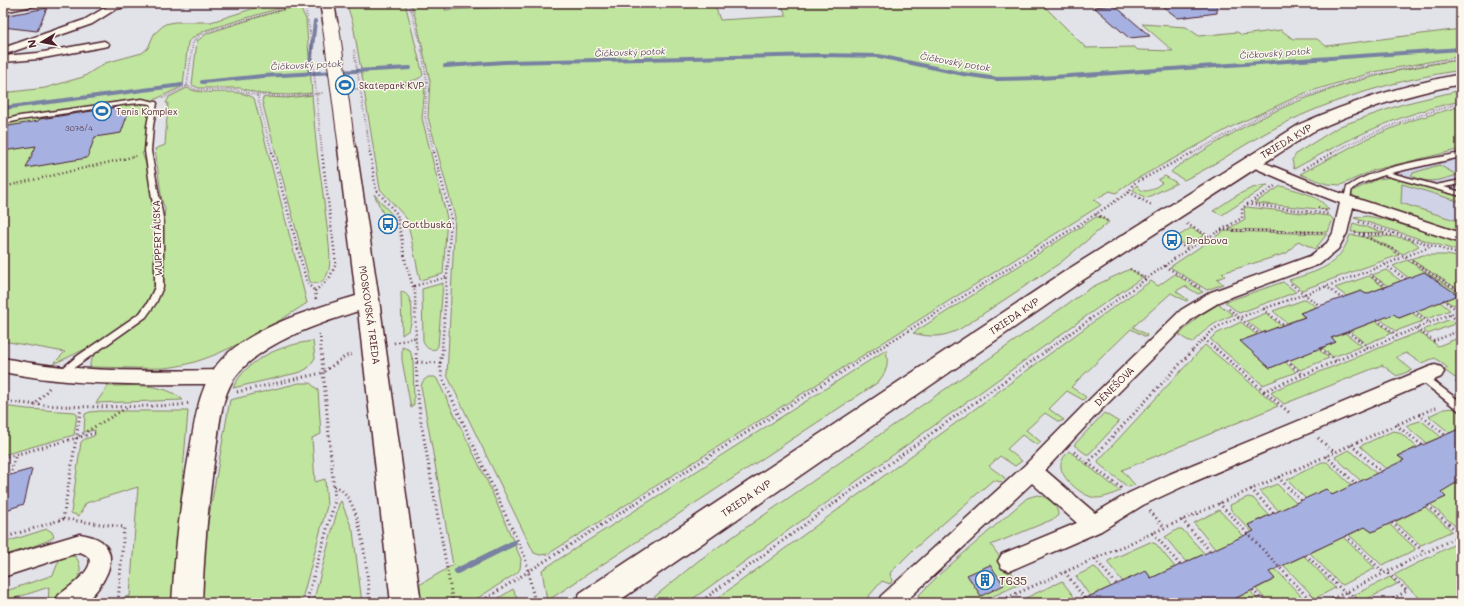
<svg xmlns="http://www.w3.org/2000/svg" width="1464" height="606" font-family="Mali,sans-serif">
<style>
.built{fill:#d0d3e7}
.green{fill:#c0e59f;stroke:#858265}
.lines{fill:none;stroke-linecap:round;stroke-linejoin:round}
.stream-far1{stroke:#7881a1;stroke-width:4}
.stream{stroke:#7881a1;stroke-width:6}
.building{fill:#a6b1e1;stroke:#4a1f2b}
.lane-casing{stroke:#4a1f2b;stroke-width:3}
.street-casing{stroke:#4a1f2b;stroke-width:3}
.secondary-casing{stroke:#4a1f2b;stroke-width:3}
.path-far2{stroke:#4a1f2b;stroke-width:2;stroke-dasharray:0.5 2;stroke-linecap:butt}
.path-far1{stroke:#4a1f2b;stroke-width:2.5;stroke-dasharray:1 3;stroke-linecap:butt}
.path{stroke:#4a1f2b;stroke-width:3;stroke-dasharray:1 3.5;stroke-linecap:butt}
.lane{fill:#fbf7ec;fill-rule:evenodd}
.street{fill:#fbf7ec;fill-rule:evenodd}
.secondary{fill:#fbf7ec;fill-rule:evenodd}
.secondary-bridge-casing{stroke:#4a1f2b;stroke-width:18;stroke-linecap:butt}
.path-bridge{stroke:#4a1f2b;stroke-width:2;stroke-dasharray:0.5 2;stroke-linecap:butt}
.secondary-bridge{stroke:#fbf7ec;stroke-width:16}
.labels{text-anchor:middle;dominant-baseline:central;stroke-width:3;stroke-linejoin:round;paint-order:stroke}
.number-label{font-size:8px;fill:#614458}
.far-water-label{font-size:9px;font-style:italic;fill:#615066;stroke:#fbf7ec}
.far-poi-label{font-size:9px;fill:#4a1f2b;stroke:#fbf7ec;text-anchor:start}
.street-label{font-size:10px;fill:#4a1f2b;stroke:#fbf7ec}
.poi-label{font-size:10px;fill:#4a1f2b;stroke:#fbf7ec;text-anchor:start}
.near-poi-label{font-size:12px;fill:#4a1f2b;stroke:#fbf7ec;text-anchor:start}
</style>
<rect width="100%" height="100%" fill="#e2e2e9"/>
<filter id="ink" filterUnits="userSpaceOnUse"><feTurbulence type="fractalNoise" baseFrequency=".025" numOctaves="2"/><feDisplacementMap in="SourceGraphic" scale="8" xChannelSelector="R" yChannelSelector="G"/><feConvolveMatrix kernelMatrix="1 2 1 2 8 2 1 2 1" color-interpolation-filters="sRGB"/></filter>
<g filter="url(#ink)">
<polygon class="built" points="1461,155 1461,238 1347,201 1349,188 1361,180"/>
<g class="green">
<path d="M 263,3 L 297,3 L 206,30 L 195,36 L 188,42 L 183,86 L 154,100 L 148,151 L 142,153 C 157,189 156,247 154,286 C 151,295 148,303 142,311 C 127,330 76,354 53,364 L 65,352 L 3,341 L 3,93 L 45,88 L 83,77 L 105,63 L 142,53 L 148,48 L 154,34 L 165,24 L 175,22 L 211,22 L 261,6 Z"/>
<path d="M 349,3 L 405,3 L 423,75 C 417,84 376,86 364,87 L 353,24 L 348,8 Z"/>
<polygon points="411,3 447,3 445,10 554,5 555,3 714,3 720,20 787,16 780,3 1041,3 1086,48 1134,47 1138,50 1173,51 1142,24 1186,27 1199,36 1237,32 1242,35 1281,30 1293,39 1317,39 1326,46 1461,29 1461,56 1374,72 1305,93 1235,125 1131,182 1116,193 1110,191 1094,200 1101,205 548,554 540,555 534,553 447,375 455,217 428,117 430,81 417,23"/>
<polygon points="293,6 299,6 306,19 312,93 290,95 261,94 240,88 199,88 192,85 197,41 208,33"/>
<path d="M 1461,60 L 1461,70 C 1398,80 1336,97 1279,126 C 1246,142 1217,165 1184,180 L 1171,172 L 1175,168 C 1216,143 1259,116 1304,99 C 1354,80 1408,66 1461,60 Z"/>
<polygon points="409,84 420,85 425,88 422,118 447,218 443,274 420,280 407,219 380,189 364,90"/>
<path d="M 187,88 C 208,98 233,86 254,98 L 307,303 C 267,329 211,365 163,368 C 139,369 114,367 90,367 L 90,363 L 95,352 L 143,318 L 159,298 L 164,283 L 163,230 L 165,208 L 162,201 L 155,149 L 165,145 L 168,103 L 166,103 L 169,97 Z"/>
<path d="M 1461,90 L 1461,101 C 1399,114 1349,138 1294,169 L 1292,160 L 1297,153 L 1340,126 L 1403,104 Z"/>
<path d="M 312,95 C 314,116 315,138 318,159 C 322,184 325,210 328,235 C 329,246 331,258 329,269 C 327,278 320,287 310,282 L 306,267 L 262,101 L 263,98 L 267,97 L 287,98 Z"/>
<polygon points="1461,106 1461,149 1374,170 1341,185 1327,184 1300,174 1368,138 1413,120"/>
<path d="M 1439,165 L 1457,175 C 1441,180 1427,185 1411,175 L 1413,173 Z"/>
<path d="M 1165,176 L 1177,183 L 1146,198 L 1133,190 L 1137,185 C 1143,197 1154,188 1162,183 L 1158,180 Z"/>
<polygon points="1394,177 1461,197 1461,202 1402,184 1401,203 1461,222 1461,233 1358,199 1351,194 1352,191 1378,179"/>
<path d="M 1268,185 L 1222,215 L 1213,211 C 1230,200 1247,186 1268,185 Z"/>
<path d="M 1281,186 C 1298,191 1318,194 1329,210 L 1254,203 Z"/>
<polygon points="374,194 394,217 395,220 388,224"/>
<polygon points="1246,207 1330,216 1333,219 1328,232 1228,229 1245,219 1244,208"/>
<polygon points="1367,216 1391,221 1461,243 1461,252 1354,218"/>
<path d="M 1096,217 L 1100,217 L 1109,222 L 1060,263 L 960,329 C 944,337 931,338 913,333 Z"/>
<polygon points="1353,223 1385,233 1351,232"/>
<polygon points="1191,228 1205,235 1187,246 1174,239"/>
<polygon points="1224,231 1327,234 1315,249 1298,241 1287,253 1222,273 1225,276 1217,279 1223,284 1207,290 1170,267"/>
<path d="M 1350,235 C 1367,235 1385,246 1399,255 L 1302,290 L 1289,280 C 1318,271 1339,267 1350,235 Z"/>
<path d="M 1367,236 C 1381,236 1410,235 1419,246 L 1403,254 Z"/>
<polygon points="1423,255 1447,255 1461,258 1461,291 1410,259"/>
<polygon points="1407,260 1461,294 1461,306 1451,304 1409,278 1393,266"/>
<polygon points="1130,269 1143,277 1099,307 687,603 647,603 698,561 1092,287"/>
<polygon points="1386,270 1401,281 1388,286 1372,275"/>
<polygon points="1175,274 1203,292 1198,294 1185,286 1176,291 1188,300 1186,301 1171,293 1133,327 1147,335 1146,337 1131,329 1071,387 1086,397 1083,400 1067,391 1049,409 1064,420 1059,422 1045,413 1026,430 1041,442 1037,445 1022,435 1007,449 1022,461 1015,466 1000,456 989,466 1005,478 1001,482 993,480 913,550 890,573 892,581 890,584 882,581 868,597 868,603 711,603 1104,314 1151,281 1158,286"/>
<polygon points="1369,276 1384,287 1366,294 1361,291 1346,296 1335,288"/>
<polygon points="1283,282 1296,292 1239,313 1225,302"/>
<path d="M 443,283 L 438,346 L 436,349 C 429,351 425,347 423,341 L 422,289 Z"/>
<path d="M 401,292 C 415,294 413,320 409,330 L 402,335 Z"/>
<polygon points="1306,299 1316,307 1300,313 1304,317 1287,323 1273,311"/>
<polygon points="1440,302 1450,310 1427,319 1416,311"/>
<path d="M 1219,304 L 1233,315 C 1215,322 1205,329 1192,343 L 1179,335 L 1199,316 Z"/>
<polygon points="1266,313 1281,326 1262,333 1247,321"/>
<polygon points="1412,313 1423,321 1396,331 1380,319 1394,314 1399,318"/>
<polygon points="1448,320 1457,323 1428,334 1423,330"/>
<polygon points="1376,321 1392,333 1366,344 1350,331"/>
<polygon points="1241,322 1257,335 1240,341 1270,368 1285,362 1296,372 1263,385 1210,339 1218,333"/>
<polygon points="1419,332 1438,346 1461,337 1461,384 1459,385 1455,382 1458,380 1444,370 1448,368 1435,358 1421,363 1406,353 1396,357 1412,370 1397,376 1382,365 1284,404 1271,393 1272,391"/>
<polygon points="1345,333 1362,346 1333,357 1322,348 1336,342 1331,338"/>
<path d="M 313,341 L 315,358 L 308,368 L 301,372 L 233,388 C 247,358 282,345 313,341 Z"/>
<polygon points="1205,345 1278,406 1122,470 1135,485 1128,487 1099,464 1098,461"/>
<polygon points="402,347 410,350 413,361 414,404 411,408 402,360"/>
<polygon points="1318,349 1329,358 1300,370 1289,360"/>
<path d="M 886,350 C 889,364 887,372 877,383 L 547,601 L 542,570 Z"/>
<polygon points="428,377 435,377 437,379 488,483 521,559 520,569 517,573 470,603 389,603 453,565 421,386 423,381"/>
<polygon points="299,383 310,383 318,390 321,434 312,438 315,482 325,479 327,506 301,603 202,603 205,539 230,400"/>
<path d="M 108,386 C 134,386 163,382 183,400 L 96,403 Z"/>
<polygon points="3,406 27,409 75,412 77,415 74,435 3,455"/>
<polygon points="1455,408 1461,412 1461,428 1450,433 1429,416 1444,409"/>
<polygon points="100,411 188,411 172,603 123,603 123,598 130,596 138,487 86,503 79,516 71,513 81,442 85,439 94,436 95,430 84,432 85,414 90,412"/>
<polygon points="1104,413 1119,422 1089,454 1086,454 1074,445"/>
<polygon points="1420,421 1423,422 1441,437 1426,443 1406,426 1407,425"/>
<polygon points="1393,431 1399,432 1417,447 1398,456 1405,461 1386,469 1360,446"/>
<polygon points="1348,450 1352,452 1377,474 1361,481 1335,457"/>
<path d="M 1069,451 L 1120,491 C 1113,494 1105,498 1096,498 C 1084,497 1062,480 1061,467 C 1060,461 1065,455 1069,451 Z"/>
<polygon points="1322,462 1327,462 1352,486 1332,495 1306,499 1287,480"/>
<polygon points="1457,483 1461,486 1460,528 1455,526 1430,504 1446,497 1439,491"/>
<polygon points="1277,484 1296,503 1279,511 1260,491"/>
<path d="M 1037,495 C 1047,497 1058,504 1058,515 L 1056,518 L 991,545 L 1020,584 L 978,603 L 911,603 L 941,573 L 1027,498 Z"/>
<polygon points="1248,497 1253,498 1269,515 1248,525 1286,564 1304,556 1335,588 1316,598 1314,597 1231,510 1230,505"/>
<polygon points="341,501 353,531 362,603 313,603 339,504"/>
<polygon points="1425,507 1452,531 1421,545 1395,522"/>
<polygon points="1219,510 1306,601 1306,603 1269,603 1256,589 1275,579 1238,539 1215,549 1194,523"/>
<polygon points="1389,524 1415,548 1415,550 1382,565 1349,535 1365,527 1372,532"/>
<polygon points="47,529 52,532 54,537 47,541 3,557 3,543"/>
<polygon points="1178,529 1182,529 1205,554 1186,562 1165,537"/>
<polygon points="1343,537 1375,568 1343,585 1338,582 1310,553"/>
<polygon points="1461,541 1461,603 1413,603 1421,599 1394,575"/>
<polygon points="1150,542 1156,544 1175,567 1151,578 1146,571 1123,582 1108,563 1108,561"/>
<path d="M 69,555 L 76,557 C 90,578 65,595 48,603 L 49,587 L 3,602 L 3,592 L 53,575 L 60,558 Z"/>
<polygon points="1094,567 1096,568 1111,587 1090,596 1076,576"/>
<polygon points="1390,577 1397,584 1361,602 1354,595"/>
<polygon points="1062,581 1078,602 1076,603 1015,603"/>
<polygon points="513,589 519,603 491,603"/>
<polygon points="1250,591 1261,603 1226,603"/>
</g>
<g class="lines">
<g class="stream-far1">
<polyline points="445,66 505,62 820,55 879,56 963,74 997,79 1040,78 1461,49"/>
<polyline points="309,74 315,21"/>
<polyline points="202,82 263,76 410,68"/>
<polyline points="3,108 182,85"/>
</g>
<polyline class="stream" points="457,571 514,543"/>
</g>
<g class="building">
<polygon points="1158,3 1217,3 1217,13 1178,18"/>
<polygon points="1114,5 1150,36 1129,38 1094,7"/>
<polygon points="47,8 37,31 3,27 3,16"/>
<polygon points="118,107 116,112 129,110 121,133 95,137 87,158 26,168 36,146 3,151 3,127 38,121 40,119"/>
<polygon points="1424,272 1458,295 1399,318 1394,314 1331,338 1336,342 1270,368 1240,341 1305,317 1300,313 1361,291 1366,294"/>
<polygon points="1461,428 1461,480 1441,492 1446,497 1372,532 1365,527 1269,572 1275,579 1226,603 1075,603 1146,571 1151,578 1180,565 1254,531 1248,525 1326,489 1332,495 1404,460 1398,456"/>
<polygon points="32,469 24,504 3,511 3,477"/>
<polygon points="990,565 1004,585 981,596 967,575"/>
</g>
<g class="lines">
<defs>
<g id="lane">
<polygon points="142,99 156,102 157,103 153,126 151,151 163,218 163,287 156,303 146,317 61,377 58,376 57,374 58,372 76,357 140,313 148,302 155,287 155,218 145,151 147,126 151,104 142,103 128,104 20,120 3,124 3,120 20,116"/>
<path d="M 1461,153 L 1461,157 L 1391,173 L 1436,185 L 1461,180 L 1461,184 L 1444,187 L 1461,192 L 1461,196 L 1384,175 L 1360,184 L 1352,189 L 1349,203 L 1345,203 L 1343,201 L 1347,187 C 1376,166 1426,160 1461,153 Z"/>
<polygon points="1422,374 1425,375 1461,402 1461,411 1458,410 1419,379 1418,377 1419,375"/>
</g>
<g id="street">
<polygon points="18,3 39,3 38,5 3,12 3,6"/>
<polygon points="113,3 137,3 136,5 116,9 92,24 3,55 3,48 84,20"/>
<polygon points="104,41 109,44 108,46 38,59 3,62 3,56 38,53"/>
<polygon points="1253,158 1334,191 1461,233 1461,243 1353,207 1347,233 1338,249 1320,264 1223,300 1193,318 1098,413 1045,470 1095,513 1129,493 1170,474 1429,367 1435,365 1441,367 1444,372 1441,377 1184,486 1143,505 1101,531 1009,571 1002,568 998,561 1002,554 1077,523 1032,483 904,603 878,603 881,596 1025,465 1086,403 1181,310 1211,292 1310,256 1327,243 1333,233 1340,203 1299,187 1248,165 1246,162 1248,159"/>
<path d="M 3,358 C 76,373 148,371 222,370 L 228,372 L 231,377 L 228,382 L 222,384 C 148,384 76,387 3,372 Z"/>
<path d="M 80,534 C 87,535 95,537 101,541 C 123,559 100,589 85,603 L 55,603 C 56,600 57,597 59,595 C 68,588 108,561 80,552 L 3,577 L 3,557 Z"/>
</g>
<g id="secondary">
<polygon points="320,3 334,3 338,27 336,30 331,31 326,30 324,27"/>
<path d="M 1461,74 L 1461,84 C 1409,94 1360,109 1312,132 L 1083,280 L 616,603 L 576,603 L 580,593 L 1067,270 L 1300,124 C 1352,101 1405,85 1461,74 Z"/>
<path d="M 347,143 L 353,144 L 356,148 L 379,300 L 421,603 L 391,603 L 358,311 C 319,324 268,340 240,371 C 221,391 220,423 216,449 C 208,500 204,551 202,603 L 172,603 C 175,553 180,504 189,455 C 195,422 198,384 222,359 C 252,327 315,308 356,296 L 338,148 L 341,144 Z"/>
</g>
</defs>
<use href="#lane" class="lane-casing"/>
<use href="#street" class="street-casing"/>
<use href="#secondary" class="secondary-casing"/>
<g class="path-far2">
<polyline points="304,3 310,31"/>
<polyline points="409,3 420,41 427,81"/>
<polyline points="187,86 197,90 234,90 257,95 272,153"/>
<polyline points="187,86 193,42 199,36 208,31 304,4"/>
<polyline points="355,89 427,81 425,117 434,153"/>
<polyline points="257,95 289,97 323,93"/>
<polyline points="163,98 187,86"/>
<polyline points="369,144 370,153"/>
<polyline points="1193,153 1260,116 1300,98 1369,76 1461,58"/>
<path d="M 1332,153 C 1373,131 1416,115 1461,103"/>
</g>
<g class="path-far1">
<polyline points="272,152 307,283 315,291"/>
<polyline points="370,152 376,190 397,214 406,264 415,293 416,350"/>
<polyline points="434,152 451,217 442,350"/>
<polyline points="1303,169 1334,152"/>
<polyline points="3,187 136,156"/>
<polyline points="1129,192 1153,206"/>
<polyline points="1247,204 1329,214"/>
<polyline points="1318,207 1328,212"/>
<polyline points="1096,214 1109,222"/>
<polyline points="1359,222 1461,255"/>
<polyline points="1187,224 1210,237"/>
<polyline points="1221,230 1322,232"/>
<polyline points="1355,233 1392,235"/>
<polyline points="1359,234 1392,249 1461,292"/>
<polyline points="1172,240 1188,249"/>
<polyline points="1385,265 1406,279"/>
<polyline points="1165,266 1200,288"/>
<polyline points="1130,269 1147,279"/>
<polyline points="1366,272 1386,287"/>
<polyline points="1291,284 1320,306"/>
<polyline points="414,286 447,277"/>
<polyline points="1326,286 1341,298"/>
<polyline points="316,299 315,291 329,279 336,264 322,153"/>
<polyline points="1443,300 1459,311"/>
<polyline points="1229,309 1259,334"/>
<polyline points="1263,309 1283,325"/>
<polyline points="1414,312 1430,323"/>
<polyline points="1450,315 1461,323"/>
<polyline points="1377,320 1398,336"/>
<polyline points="1417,329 1434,341 1461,330"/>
<polyline points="1348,332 1369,348"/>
<polyline points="320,334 321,350"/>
<polyline points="1204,339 1214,329 1227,322 1366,272 1432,246"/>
<polyline points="394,343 417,337"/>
<polyline points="1320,349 1322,350"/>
<polyline points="877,350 1096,214 1129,192 1133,184 1194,152"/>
<polyline points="1047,350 1188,249 1242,218 1242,208 1275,186"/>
<polyline points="1193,350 1204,339 1217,350"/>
<polyline points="1363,350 1461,310"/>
</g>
<g class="path">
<polyline points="416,349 417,386 420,416 453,603"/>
<polyline points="1216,349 1264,391 1365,349"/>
<polyline points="1321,349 1336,361"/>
<polyline points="1287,361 1303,375"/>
<polyline points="417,362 440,363 442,377 525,557 535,603"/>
<polyline points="440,363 443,349"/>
<polyline points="1264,391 1291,414"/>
<polyline points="237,392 322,373 346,356 355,354"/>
<path d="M 3,401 C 62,409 121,407 180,405 L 190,403"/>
<polyline points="34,406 49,388"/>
<polyline points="1419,414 1445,435"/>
<polyline points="1396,425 1422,445"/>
<polyline points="79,436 128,407"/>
<polyline points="1318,438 1334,452"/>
<polyline points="1351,445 1382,472"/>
<polyline points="1074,452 1088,463"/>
<polyline points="1326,456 1356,484"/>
<polyline points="3,458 95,433"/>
<polyline points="11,471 16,454"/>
<polyline points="1278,477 1301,501"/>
<polyline points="1459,481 1461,483"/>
<path d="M 334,486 C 363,494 367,576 370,603"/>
<polyline points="1121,488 1088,463 1194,349"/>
<polyline points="1251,489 1274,513"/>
<polyline points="1219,503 1313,603"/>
<polyline points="1428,506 1461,535"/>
<polyline points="1150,511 1165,528"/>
<polyline points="63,519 81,408"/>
<polyline points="1182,520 1210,551"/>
<polyline points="1392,523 1425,553"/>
<polyline points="1153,533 1180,565"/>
<polyline points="1346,536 1384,573"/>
<polyline points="3,538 63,519 124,527 118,603"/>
<polyline points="1306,555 1345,593"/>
<polyline points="1095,559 1117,585"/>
<polyline points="1065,572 1085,599"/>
<polyline points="1253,590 1265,603"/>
<polyline points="1348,592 1359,603"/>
<polyline points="1334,598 1339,603"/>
<polyline points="306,603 335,501 321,349"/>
<polyline points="479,603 878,349"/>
<polyline points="699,603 819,514 1049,349"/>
<polyline points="995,603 1439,406"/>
<polyline points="1324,603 1461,535"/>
<polyline points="1385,603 1407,591 1387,572"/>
</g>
<use href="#lane" class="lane"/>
<use href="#street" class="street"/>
<use href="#secondary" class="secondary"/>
<defs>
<polyline id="secondary-bridge" points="331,27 347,148"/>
</defs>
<use href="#secondary-bridge" class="secondary-bridge-casing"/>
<g class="path-bridge">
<polyline points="310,31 322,153"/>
<polyline points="354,50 369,144"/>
</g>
<use href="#secondary-bridge" class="secondary-bridge"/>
</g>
</g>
<defs>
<symbol id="stadium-ring" viewBox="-11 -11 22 22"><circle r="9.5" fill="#fbf7ec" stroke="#1f6fb2" stroke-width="1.5"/><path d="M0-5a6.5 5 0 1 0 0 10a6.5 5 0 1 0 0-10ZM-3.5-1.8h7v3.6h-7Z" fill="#1f6fb2"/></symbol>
<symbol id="bus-ring" viewBox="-11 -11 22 22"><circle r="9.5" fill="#fbf7ec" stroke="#1f6fb2" stroke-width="1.5"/><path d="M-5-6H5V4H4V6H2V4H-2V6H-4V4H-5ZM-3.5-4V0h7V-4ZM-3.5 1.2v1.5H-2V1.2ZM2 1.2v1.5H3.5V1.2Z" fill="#1f6fb2"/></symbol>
<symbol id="building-ring" viewBox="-11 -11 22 22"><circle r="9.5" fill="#fbf7ec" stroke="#1f6fb2" stroke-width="1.5"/><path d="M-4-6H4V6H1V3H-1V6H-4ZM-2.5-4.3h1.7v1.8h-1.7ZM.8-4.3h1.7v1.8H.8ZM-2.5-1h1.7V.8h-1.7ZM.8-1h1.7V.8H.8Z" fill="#1f6fb2"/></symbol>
</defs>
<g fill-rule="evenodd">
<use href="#stadium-ring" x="334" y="74" width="22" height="22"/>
<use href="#stadium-ring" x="91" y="100" width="22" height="22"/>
<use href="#bus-ring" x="377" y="213" width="22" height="22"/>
<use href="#bus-ring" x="1161" y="229" width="22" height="22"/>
<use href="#building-ring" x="974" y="569" width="22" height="22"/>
</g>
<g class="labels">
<g class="number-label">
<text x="79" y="128">3078/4</text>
</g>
<g class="far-water-label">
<text transform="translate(630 52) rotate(-2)">Čičkovský potok</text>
<text transform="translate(1275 53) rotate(-4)">Čičkovský potok</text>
<text transform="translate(955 62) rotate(10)">Čičkovský potok</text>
<text transform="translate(306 65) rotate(-3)">Čičkovský potok</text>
</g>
<g class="far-poi-label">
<text x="359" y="85">Skatepark KVP</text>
<text x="116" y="111">Tenis Komplex</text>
</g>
<g class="street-label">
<text transform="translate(1286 141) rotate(-31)">TRIEDA KVP</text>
<text transform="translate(157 238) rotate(-92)">WUPPERTÁLSKA</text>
<text transform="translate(370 315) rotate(82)">MOSKOVSKÁ TRIEDA</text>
<text transform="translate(1014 316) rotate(-34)">TRIEDA KVP</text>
<text transform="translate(1114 386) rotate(-45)">DÉNEŠOVA</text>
<text transform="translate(746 498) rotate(-34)">TRIEDA KVP</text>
</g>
<g class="poi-label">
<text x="402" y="224">Cottbuská</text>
<text x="1186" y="240">Drabova</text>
</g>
<g class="near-poi-label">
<text x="999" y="580">T635</text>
</g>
</g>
<rect width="1464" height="606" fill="none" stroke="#fbf7ec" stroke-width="16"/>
<rect x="8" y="8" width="1448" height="590" fill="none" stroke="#4a1f2b" stroke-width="1.5" filter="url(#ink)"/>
<g transform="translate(42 42) rotate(260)" stroke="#fbf7ec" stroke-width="3" paint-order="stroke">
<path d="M0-3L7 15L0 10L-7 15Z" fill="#4a1f2b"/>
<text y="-6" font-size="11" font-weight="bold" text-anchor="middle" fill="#4a1f2b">N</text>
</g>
</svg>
